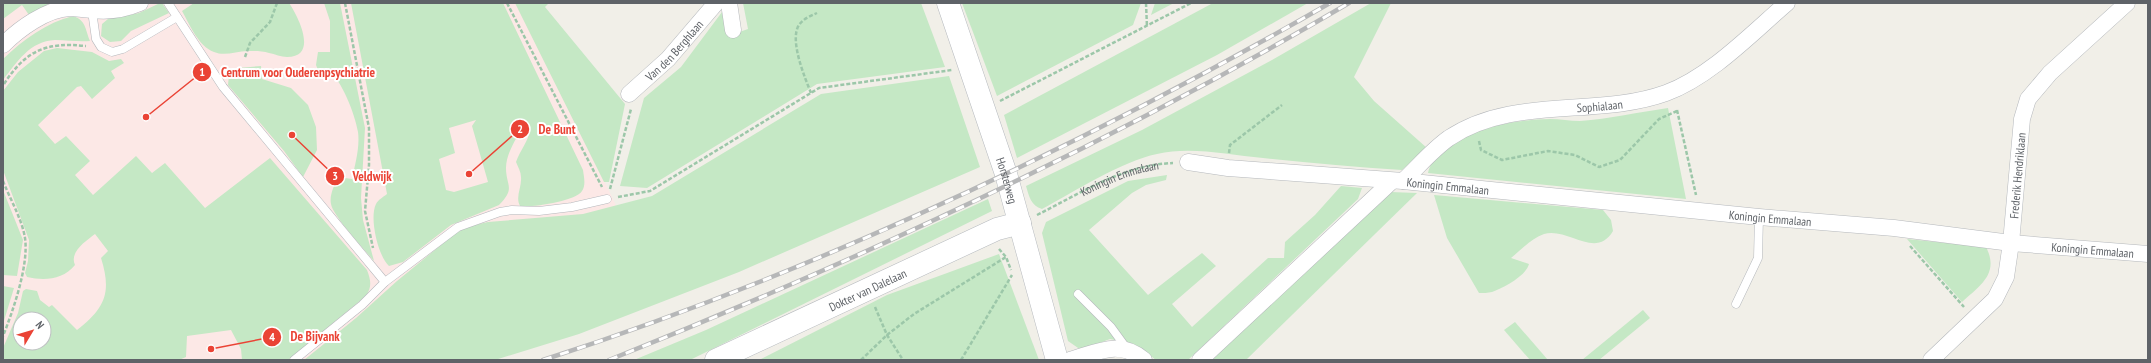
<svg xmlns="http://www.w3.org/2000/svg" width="2151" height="363" font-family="'PT Sans Narrow',sans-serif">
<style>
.medical{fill:#fce8e6;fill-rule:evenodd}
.green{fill:#c5e8c5;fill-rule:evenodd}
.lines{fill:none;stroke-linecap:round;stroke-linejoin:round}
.lane-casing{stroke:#b5b8bc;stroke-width:9}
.street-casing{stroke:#b5b8bc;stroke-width:17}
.secondary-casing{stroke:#b6babf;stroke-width:23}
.path{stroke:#9cc7a9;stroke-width:2.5;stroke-dasharray:4 2;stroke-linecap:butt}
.lane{stroke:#fff;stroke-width:8}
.street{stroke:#fff;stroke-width:16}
.secondary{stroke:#fff;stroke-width:22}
.rail-casing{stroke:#b6b7b8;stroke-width:4.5}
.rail{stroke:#fff;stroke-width:3;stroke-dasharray:9;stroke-linecap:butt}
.labels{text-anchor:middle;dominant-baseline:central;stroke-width:4;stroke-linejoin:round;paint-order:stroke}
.street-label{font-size:12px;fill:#5f6368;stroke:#fff}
.leader{fill:none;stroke:#ea4335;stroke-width:1.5}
.callout-dot{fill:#ea4335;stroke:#fff;stroke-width:1.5}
.mark-label{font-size:12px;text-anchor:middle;font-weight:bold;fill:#fff}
.callout-label{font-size:13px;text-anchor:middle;font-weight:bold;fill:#ea4335;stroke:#fff;stroke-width:4;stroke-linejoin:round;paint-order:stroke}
</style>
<rect width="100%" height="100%" fill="#f1efe8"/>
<path class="medical" d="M 3,3 L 519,3 L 645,266 L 385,360 L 3,360 ZM 20,319 L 44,319 L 44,343 L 20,343 Z"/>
<g class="green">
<polygon points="3,3 49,3 45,7 29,15 22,5 3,19"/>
<polygon points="160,3 162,3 169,13 131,31 121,41 110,42 101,36 102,24 108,19 139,13"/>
<path d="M 194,3 L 289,3 C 298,16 319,57 287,57 C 281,57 275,54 269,53 C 263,51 256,51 250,51 C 238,50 226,57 214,52 C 198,46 190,25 182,11 Z"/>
<path d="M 324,3 L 340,3 L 365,128 L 361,198 L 363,220 L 374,261 C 364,249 333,216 331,204 C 329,195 335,184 338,177 L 352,179 C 355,164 360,148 358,132 C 355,114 342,81 328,69 L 320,75 L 316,65 L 318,52 L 330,52 L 330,21 Z"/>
<path d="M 351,3 L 503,3 L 583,170 C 584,177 586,185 582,191 C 576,201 531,208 520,206 C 515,197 522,187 521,177 C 521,172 518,167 516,162 C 520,150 529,141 530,129 L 527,125 L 522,128 C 516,139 506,154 506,168 C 506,186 516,188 499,205 L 451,225 L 403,262 L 389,266 C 378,256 369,218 376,204 C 378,200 383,197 387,194 ZM 476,120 L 472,126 L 488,182 L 454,192 L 446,190 L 439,159 L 455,153 L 449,128 Z"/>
<polygon points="515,3 549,3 545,7 625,104 609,182 604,182"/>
<polygon points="743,3 921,3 945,67 817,84 647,188 620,186 644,98 681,67 722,12 728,36 748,29"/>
<polygon points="962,3 1141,3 1133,25 997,96"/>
<polygon points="1155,3 1174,3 1151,15"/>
<polygon points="1213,3 1308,3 1217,55 1017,158 1004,115"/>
<path d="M 1371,3 L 1391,3 L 1354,77 L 1374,101 L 1427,148 L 1402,170 C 1355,167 1309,163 1263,158 C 1228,155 1191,146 1157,154 C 1122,161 1074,192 1042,209 C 1031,206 1029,196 1026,186 L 1142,130 L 1272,60 Z"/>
<path d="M 73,16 C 86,20 85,29 90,41 C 78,42 67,40 55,40 C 30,41 17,62 3,80 L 3,59 C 24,39 46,23 73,16 Z"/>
<path d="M 57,48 L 92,52 L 109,61 L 121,59 L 124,63 L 111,71 L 115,78 L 92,99 L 81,86 L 77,87 L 38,125 L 55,144 L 66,136 L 90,161 L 75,175 L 93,195 L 136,156 L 152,173 L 165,163 L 205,208 L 270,158 L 367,270 C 371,281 372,286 366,296 L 288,360 L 242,360 L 241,349 L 231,330 L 187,336 L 186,357 L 179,360 L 3,360 L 3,348 L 18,313 L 23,291 L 26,289 L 37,291 L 40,300 L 49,307 L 52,305 L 77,330 C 105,308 112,293 101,258 L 108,251 L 95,234 C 86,241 69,252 75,265 C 63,280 44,281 27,277 L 25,273 L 28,261 L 29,240 L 3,170 L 3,91 L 18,72 L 44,51 ZM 20,319 L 44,319 L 44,343 L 20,343 Z"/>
<polygon points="261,66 262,79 291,88 308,105 316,127 317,150 303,177 284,151 228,85 229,75 238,68"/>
<polygon points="949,76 980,167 739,272 579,334 495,360 304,360 356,318 397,281 452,236 466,227 488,222 583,214 652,196 821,94"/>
<path d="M 1668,108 L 1686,199 L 1428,173 C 1430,162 1437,157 1446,150 C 1475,127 1513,120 1550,119 C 1560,119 1570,121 1580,121 C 1609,119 1639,112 1668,108 Z"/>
<polygon points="1167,175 1166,180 1146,185 1132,193 1089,230 1148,295 1202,253 1216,266 1172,304 1192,327 1268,258 1284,258 1285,242 1315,215 1341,186 1362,188 1358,199 1188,360 1156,360 1144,351 1124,342 1110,339 1081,350 1068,341 1042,233 1046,222 1128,181"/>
<polygon points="3,190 23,240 17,276 3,275"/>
<polygon points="1390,192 1417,193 1246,360 1211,360"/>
<path d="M 1434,195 L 1603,210 L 1611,220 L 1613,231 C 1596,260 1568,227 1544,234 C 1532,238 1521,250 1511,258 L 1529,264 C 1526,276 1503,288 1492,292 C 1488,293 1483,293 1479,293 L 1447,238 Z"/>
<polygon points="988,199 992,211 690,360 634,360 706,330"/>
<path d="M 1907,239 L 1986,247 C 2000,274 1979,286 1962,302 Z"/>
<polygon points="999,254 1039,360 759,360 887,295"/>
<polygon points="3,286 14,288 3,324"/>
<polygon points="1643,310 1650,318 1599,360 1582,360"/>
<polygon points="1515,322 1548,360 1530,360 1504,330"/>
</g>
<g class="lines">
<defs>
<g id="lane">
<polyline points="168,3 223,87 385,282"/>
<polyline points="92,11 96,39 101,47 112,52 123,49 177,17"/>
<polyline points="1078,294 1111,327 1127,349"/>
<polyline points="1736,304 1758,258 1759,217"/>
<polyline points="294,360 362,305 385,282 458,227 500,212 512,210 539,211 572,207 607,199"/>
</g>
<g id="street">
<polyline points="729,3 733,30"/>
<path d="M 3,45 C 19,29 46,9 70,8 C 77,8 84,10 92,10 C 108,12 126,9 140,3"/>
<path id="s2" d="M 629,94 L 668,59 L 716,3"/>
<path id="s3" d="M 1188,162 L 1228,168 L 1403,181 L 1759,217 L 1894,228 L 2011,243 L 2148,254"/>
<path id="s4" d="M 1403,181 C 1418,167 1432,150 1449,138 C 1513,95 1597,118 1666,93 C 1710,77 1752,33 1787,3"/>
<path d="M 1070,360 C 1098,352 1119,339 1144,360"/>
<polyline points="1200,360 1392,181"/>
<path id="s5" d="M 1931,360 L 1995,299 L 2006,277 L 2011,243 L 2022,119 L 2028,99 L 2050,73 L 2127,3"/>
</g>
<g id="secondary">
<path id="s6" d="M 948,3 L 1006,174 L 1057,360"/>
<path id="s7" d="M 716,360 L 997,229 L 1020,223"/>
</g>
</defs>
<use href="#lane" class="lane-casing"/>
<use href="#street" class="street-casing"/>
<use href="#secondary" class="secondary-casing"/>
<g class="path">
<polyline points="345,3 369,128 369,165 365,211 373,248"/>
<polyline points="507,3 602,187"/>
<polyline points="1146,3 1147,27"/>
<polyline points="245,57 250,43 270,22 277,3"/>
<path d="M 4,84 C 26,50 46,42 86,46"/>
<path d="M 811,93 C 805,78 789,40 799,25 C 804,18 811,16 817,13"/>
<polyline points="1000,101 1191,3"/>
<polyline points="1677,110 1696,195"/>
<polyline points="1479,141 1481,150 1502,160 1548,151 1575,155 1599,167 1620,160 1659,119 1677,111"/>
<polyline points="1229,153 1230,145 1282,105"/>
<path d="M 3,181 C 10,199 22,219 25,238 C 29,265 13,311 3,336"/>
<polyline points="610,189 631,109"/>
<polyline points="618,197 650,191 819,88 952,70"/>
<path id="s1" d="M 1037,215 C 1081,193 1123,165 1173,163"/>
<polyline points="1910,246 1964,307"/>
<polyline points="999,249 1006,257 1011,270"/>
<polyline points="875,307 887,335 903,360"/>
<polyline points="861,360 887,335 914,314 1006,257"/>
<polyline points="961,360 1012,275"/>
</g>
<use href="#lane" class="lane"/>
<use href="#street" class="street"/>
<use href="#secondary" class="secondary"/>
<defs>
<g id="rail">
<path d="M 543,360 C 818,271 1080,147 1330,3"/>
<path d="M 609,360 C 863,259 1113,142 1349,3"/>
</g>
</defs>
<use href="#rail" class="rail-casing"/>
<use href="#rail" class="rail"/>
</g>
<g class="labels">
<g class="street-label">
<text stroke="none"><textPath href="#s2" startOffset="63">Van den Berghlaan</textPath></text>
<text stroke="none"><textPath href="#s4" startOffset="219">Sophialaan</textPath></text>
<text stroke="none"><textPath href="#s5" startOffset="215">Frederik Hendriklaan</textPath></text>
<text stroke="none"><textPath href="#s1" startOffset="91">Koningin Emmalaan</textPath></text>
<text stroke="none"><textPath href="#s6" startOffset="187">Horsterweg</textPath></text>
<text stroke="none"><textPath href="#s3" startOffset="261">Koningin Emmalaan</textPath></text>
<text stroke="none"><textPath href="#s3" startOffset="585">Koningin Emmalaan</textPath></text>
<text stroke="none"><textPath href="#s3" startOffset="909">Koningin Emmalaan</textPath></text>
<text stroke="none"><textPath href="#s7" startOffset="167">Dokter van Dalelaan</textPath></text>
</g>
</g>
<path class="leader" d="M146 117L202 72M469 174L520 129M292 135L335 176M211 349L272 337"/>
<g class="callout-dot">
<circle cx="146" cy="117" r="4"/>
<circle cx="469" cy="174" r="4"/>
<circle cx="292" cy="135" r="4"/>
<circle cx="211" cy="349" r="4"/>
<circle cx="202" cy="72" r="10"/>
<circle cx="520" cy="129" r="10"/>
<circle cx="335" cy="176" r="10"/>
<circle cx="272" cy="337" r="10"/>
</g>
<g class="mark-label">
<text x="202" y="76">1</text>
<text x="520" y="133">2</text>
<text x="335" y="180">3</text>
<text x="272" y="341">4</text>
</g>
<g class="callout-label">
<text x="298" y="77">Centrum voor Ouderenpsychiatrie</text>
<text x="557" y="134">De Bunt</text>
<text x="372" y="181">Veldwijk</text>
<text x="315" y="341">De Bijvank</text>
</g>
<rect width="2151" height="363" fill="none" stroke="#5f6368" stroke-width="8"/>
<g transform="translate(32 331) rotate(52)"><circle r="19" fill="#ffffff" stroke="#bfc1c3"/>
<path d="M0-3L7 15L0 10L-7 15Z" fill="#ea4335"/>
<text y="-6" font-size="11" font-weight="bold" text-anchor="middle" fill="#5f6368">N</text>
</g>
</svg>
